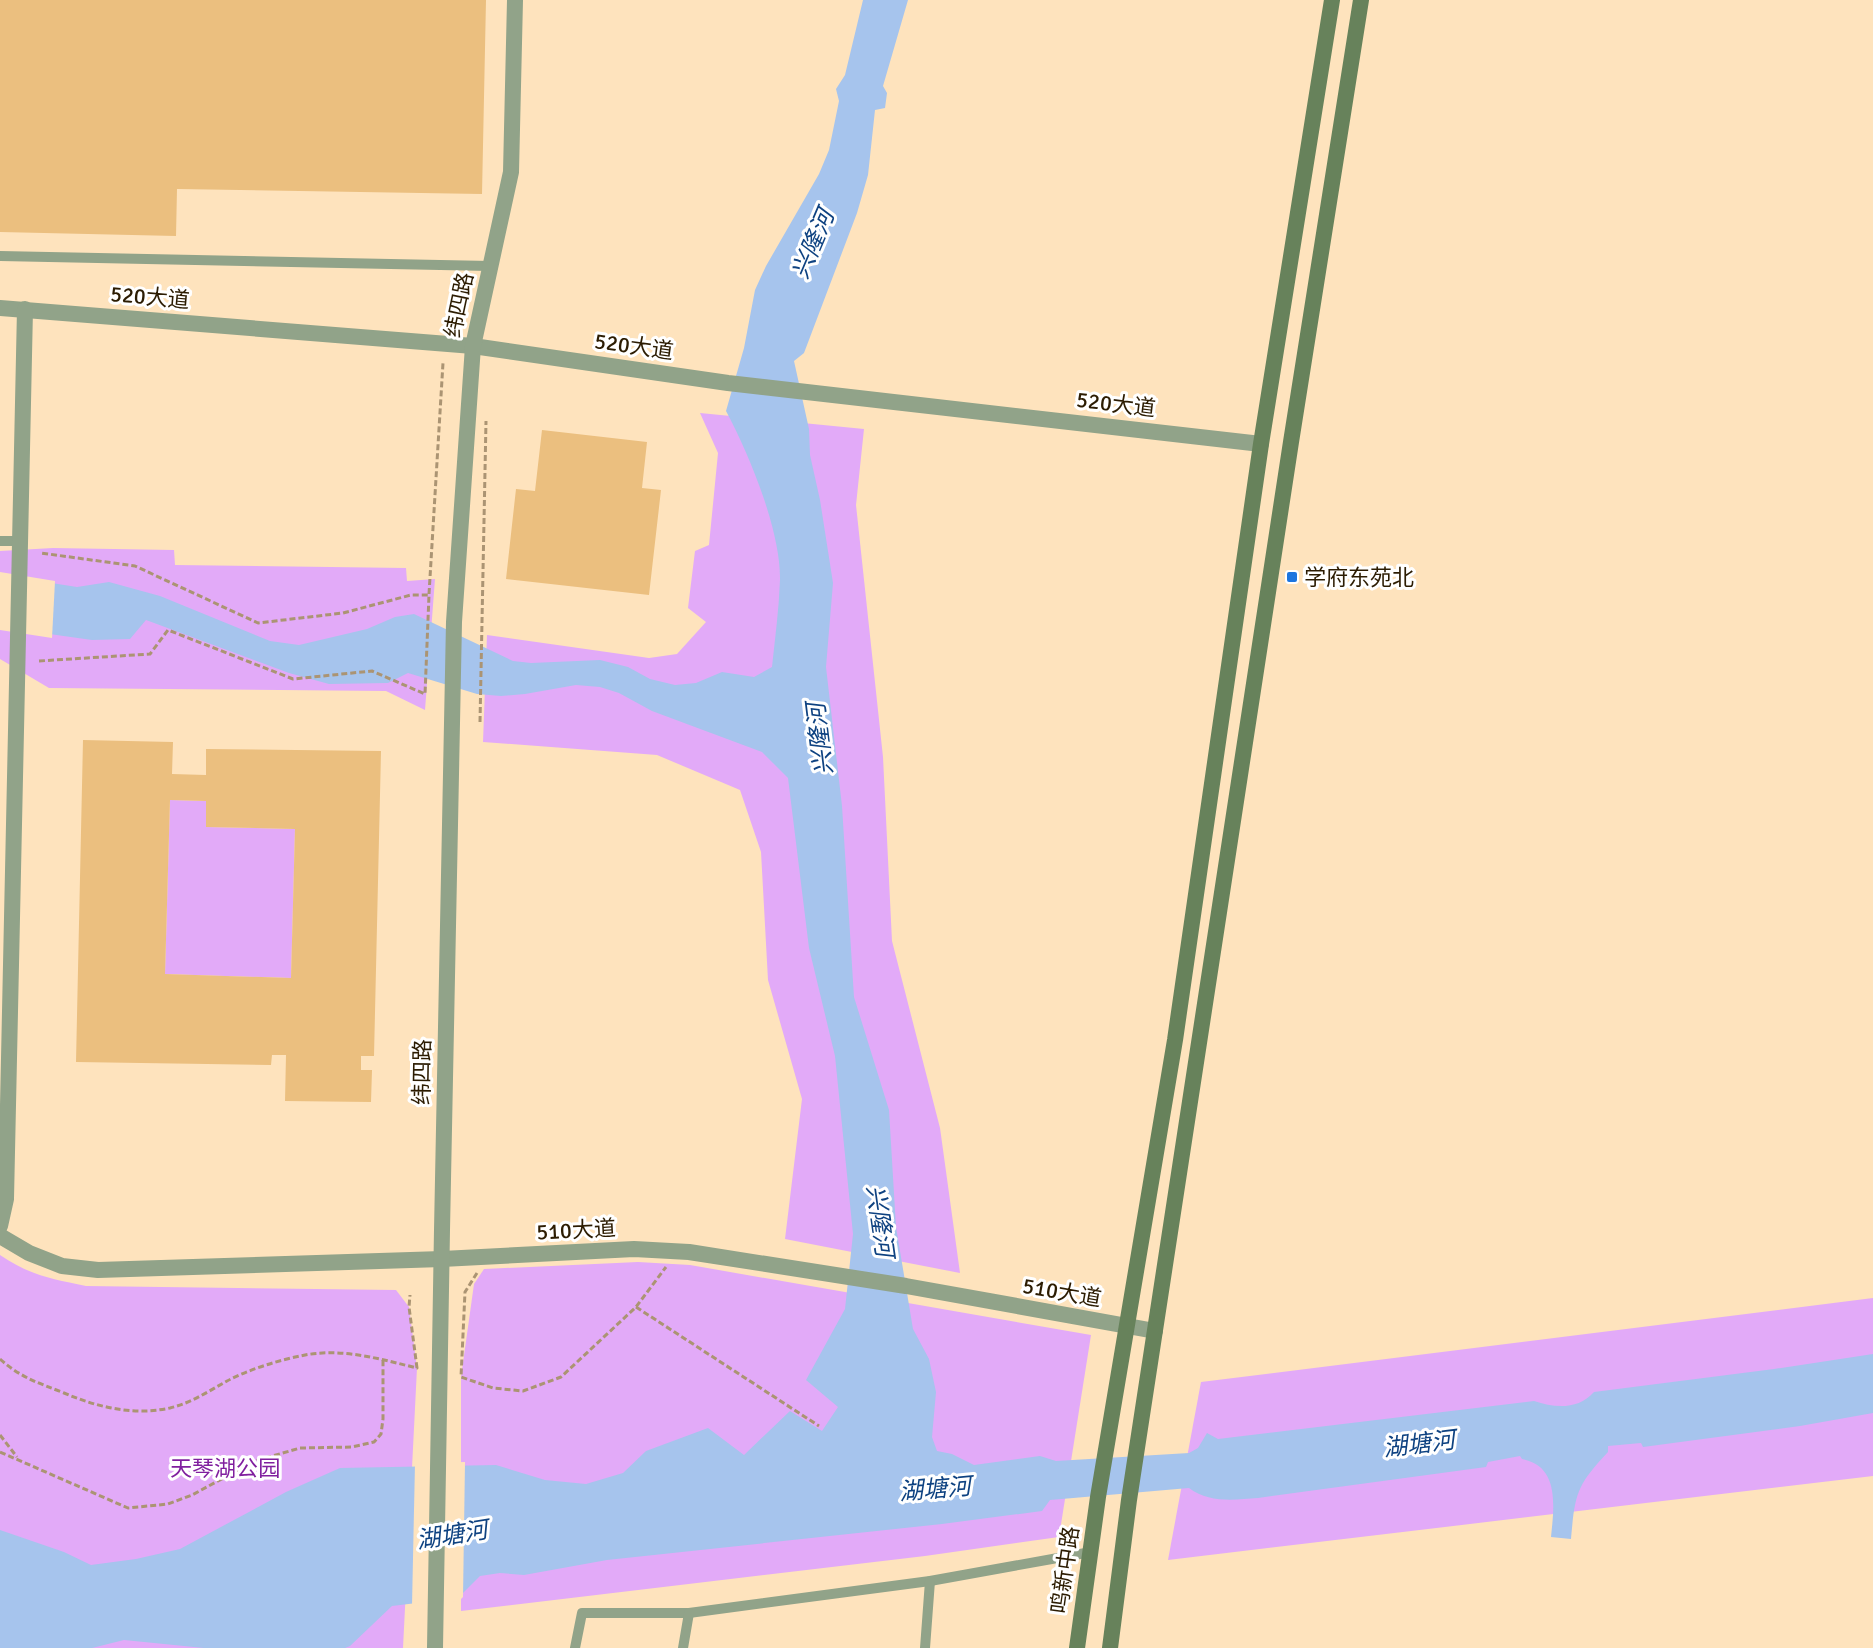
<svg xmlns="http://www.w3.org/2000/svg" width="1873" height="1648" font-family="Signika,'Noto Sans SC',sans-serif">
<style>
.green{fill:#e2aaf8}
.water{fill:#a6c4ed}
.pier{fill:#fee3bd}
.building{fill:#ebbf7f;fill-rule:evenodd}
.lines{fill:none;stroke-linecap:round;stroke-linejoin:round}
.path{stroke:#ab9473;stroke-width:3;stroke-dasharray:6 3;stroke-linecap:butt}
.service{stroke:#91a389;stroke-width:10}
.tertiary{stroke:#91a389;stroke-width:16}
.secondary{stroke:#67825b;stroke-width:16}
.poi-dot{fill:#1c75df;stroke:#fff;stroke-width:2}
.labels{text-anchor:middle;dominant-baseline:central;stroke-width:6;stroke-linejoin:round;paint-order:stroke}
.street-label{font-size:22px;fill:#2c1c02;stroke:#fff}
.poi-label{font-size:22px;fill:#2c1c02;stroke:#fff;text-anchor:start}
.park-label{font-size:22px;fill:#801f9f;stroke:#fff}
.water-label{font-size:24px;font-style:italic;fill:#0e4281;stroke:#fff}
</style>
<rect width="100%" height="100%" fill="#fee3bd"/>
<g class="green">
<polygon points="700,413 864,429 856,505 883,757 892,941 940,1128 960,1273 785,1239 802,1099 768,980 761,852 740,790 657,755 483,742 487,635 649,658 677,654 706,622 688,608 695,551 709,545 718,453"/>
<polygon points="53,548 174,550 175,565 406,568 407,581 435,579 425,710 386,691 49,688 0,659 0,551"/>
<polygon points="170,800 206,801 206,827 295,829 291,978 165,974"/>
<path d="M 0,1255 C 29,1275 52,1279 86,1286 L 396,1290 L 409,1307 L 417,1368 L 403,1648 L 0,1648 Z"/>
<polygon points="638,1262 690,1265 1091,1335 1059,1537 925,1556 461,1611 461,1377 474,1284 484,1269"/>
<polygon points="1873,1298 1873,1476 1168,1560 1201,1382"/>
</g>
<path class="water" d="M 863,0 L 908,0 L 883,86 L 887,93 L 885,108 L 875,110 L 868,175 L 857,213 L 804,353 L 794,361 L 809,429 L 810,455 L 820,500 L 833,583 L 826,667 L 842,806 L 854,997 L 889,1110 L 896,1227 L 913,1329 L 929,1359 L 936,1392 L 932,1437 L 937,1451 L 952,1454 L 974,1465 L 1040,1456 L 1056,1461 L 1189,1453 L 1198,1448 L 1207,1433 L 1218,1439 L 1534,1401 C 1555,1408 1578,1410 1594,1392 L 1774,1369 L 1873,1354 L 1873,1413 L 1800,1426 L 1643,1447 L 1641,1443 L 1608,1446 L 1608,1452 C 1576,1486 1575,1494 1571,1539 L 1551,1537 C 1554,1507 1560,1466 1522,1459 L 1520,1456 L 1488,1462 L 1486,1467 L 1258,1498 C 1233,1500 1209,1503 1189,1488 L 1050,1500 L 1042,1511 L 942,1524 L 607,1560 L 524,1575 L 500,1573 L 480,1576 L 458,1598 L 392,1606 L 350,1646 L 345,1648 L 204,1648 L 124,1640 L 92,1648 L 0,1648 L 0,1530 L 64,1552 L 91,1565 L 136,1559 L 180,1549 L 286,1492 L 340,1468 L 496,1465 L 545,1480 L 586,1484 L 623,1473 L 646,1451 L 708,1428 L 744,1455 L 790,1411 L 822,1431 L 838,1407 L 806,1380 L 845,1309 L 853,1234 L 835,1056 L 809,948 L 788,778 L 762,752 L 652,711 L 619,693 L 600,687 L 576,685 L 525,694 L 501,696 L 477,694 L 408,673 L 388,683 L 329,684 L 289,673 L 146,620 L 130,639 L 92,640 L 0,627 L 0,575 L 77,587 L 109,582 L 160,596 L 270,641 L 299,645 L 367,629 L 395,617 L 414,614 L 513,661 L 531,663 L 600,660 L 628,667 L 650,679 L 675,685 L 696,683 L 722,672 L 754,677 L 772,667 C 775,638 779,609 780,580 C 781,531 749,454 726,411 L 744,348 L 755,290 L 766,266 L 819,174 L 829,150 L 839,101 L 836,89 L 845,75 Z"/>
<g class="pier">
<polygon points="0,572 55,581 52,638 0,630"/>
<polygon points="465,1462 463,1597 459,1601 412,1606 415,1463"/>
</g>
<g class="building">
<polygon points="0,0 486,0 482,194 177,189 176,236 0,232"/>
<polygon points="542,430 647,442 642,488 661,490 649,595 506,579 516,489 535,491"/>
<path d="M 83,740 L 173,742 L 172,774 L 206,775 L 206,749 L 381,751 L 374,1056 L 361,1056 L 361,1070 L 372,1070 L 371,1102 L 285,1101 L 286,1055 L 272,1055 L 271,1065 L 76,1062 ZM 170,800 L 206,801 L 206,827 L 295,829 L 291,978 L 165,974 Z"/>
</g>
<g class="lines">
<g class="path">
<polyline points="429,594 443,363"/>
<polyline points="39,661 150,654 168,630 293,679 372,671 425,694 429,595 411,595 343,613 258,623 135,566 41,553"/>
<polyline points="480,722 486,421"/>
<polyline points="477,1273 465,1292 461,1377 493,1388 523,1391 561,1377 636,1307 666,1267"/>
<polyline points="636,1307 819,1426"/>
<path d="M 0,1359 C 21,1378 39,1383 64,1393 C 97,1407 133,1416 170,1408 C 191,1403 209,1391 227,1381 C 250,1369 279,1360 305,1355 C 343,1348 380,1359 417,1368 L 409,1307 L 410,1295"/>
<polyline points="0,1435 17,1457"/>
<polyline points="0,1452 128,1508 168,1504 192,1495 255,1461 300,1448 352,1447 374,1442 381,1434 383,1419 383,1360"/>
</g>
<g class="service">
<polyline points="0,256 490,266"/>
<polyline points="0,541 21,541"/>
<polyline points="575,1648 582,1613 689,1613 930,1581 1091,1552"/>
<polyline points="683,1648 689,1613"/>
<polyline points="925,1648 930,1581"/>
</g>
<g class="tertiary">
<polyline points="0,308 473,346 728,383 1261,444"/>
<polyline points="0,1226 6,1199 25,309"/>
<polyline points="0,1236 29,1253 62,1266 98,1270 442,1259 634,1249 689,1252 906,1286 1155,1331"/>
<polyline points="435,1648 442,1230 454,622 473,346 511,172 515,0"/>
</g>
<g class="secondary">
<polyline points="1077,1648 1098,1497 1175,1040 1261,444 1332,0"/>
<polyline points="1110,1648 1129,1500 1291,442 1361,0"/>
</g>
</g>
<rect class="poi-dot" x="1286" y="571" width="12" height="12" rx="3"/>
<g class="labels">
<g class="street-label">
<text transform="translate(150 297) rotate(5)">520大道</text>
<text transform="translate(459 305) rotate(-78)">纬四路</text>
<text transform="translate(634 346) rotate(8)">520大道</text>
<text transform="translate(1116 404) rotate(7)">520大道</text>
<text transform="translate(422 1072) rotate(-89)">纬四路</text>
<text transform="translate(576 1230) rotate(-3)">510大道</text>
<text transform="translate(1062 1292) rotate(10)">510大道</text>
<text transform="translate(1065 1570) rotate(-82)">鸣新中路</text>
</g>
<g class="poi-label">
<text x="1304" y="577">学府东苑北</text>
</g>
<g class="park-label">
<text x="225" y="1468">天琴湖公园</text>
</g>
<g class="water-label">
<text transform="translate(813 244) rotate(-67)">兴隆河</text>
<text transform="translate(820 739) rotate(-97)">兴隆河</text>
<text transform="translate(880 1221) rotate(82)">兴隆河</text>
<text transform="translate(1419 1444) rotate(-7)">湖塘河</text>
<text transform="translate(935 1489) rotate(-5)">湖塘河</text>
<text transform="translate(452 1535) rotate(-9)">湖塘河</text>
</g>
</g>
</svg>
